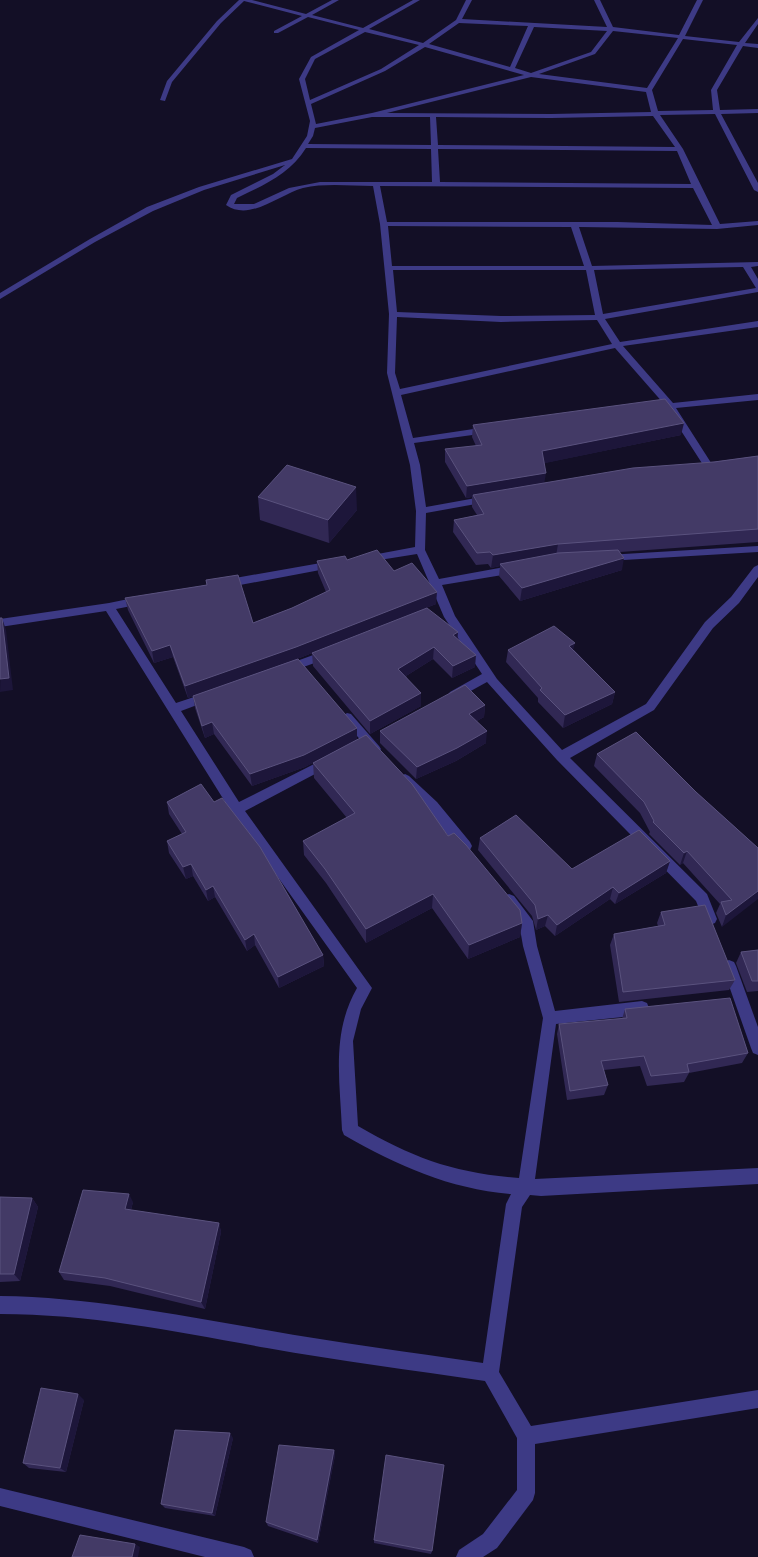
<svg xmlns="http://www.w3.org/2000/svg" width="758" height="1557" font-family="'PT Sans',sans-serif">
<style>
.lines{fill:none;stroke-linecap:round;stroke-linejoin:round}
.minor{fill:#3d3a85;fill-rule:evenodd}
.wall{fill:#312854}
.shaded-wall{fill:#1d163a}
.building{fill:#433a66;stroke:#5a527e}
</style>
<rect width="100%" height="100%" fill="#130f26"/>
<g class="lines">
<g class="minor">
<path d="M 239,0 L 252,0 L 306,14 L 332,0 L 339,0 L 312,15 L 363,28 L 413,0 L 420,0 L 369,29 L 423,43 L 456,20 L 466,0 L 472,0 L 462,19 L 607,27 L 594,0 L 600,0 L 613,27 L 679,35 L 697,0 L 703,0 L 685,36 L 739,42 L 758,18 L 758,24 L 745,43 L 758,44 L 758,48 L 743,46 L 717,90 L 720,110 L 758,109 L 758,113 L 721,114 L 758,183 L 758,192 L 754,190 L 715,114 L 660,115 L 683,149 L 720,224 L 758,221 L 758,225 L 717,229 L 579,227 L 592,266 L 758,262 L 758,266 L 751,267 L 758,279 L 758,292 L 605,319 L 620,342 L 758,321 L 758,327 L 623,346 L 673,403 L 758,394 L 758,400 L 676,408 L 715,469 L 713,471 L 707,471 L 667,409 L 651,410 L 651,406 L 664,404 L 615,348 L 401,395 L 413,438 L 487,427 L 492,430 L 487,433 L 414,443 L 420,465 L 426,507 L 487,496 L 492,499 L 487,502 L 426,513 L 425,550 L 439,579 L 515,565 L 519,567 L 520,569 L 515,573 L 442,585 L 455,616 L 497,679 L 562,750 L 646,704 L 705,622 L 731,597 L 754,567 L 758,565 L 758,577 L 739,603 L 713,628 L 654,710 L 570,758 L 707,894 L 717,919 L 715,923 L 710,925 L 705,923 L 696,901 L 557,760 L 487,682 L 458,698 L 450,698 L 448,695 L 450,692 L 482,674 L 444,617 L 417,554 L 367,562 L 362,559 L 367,556 L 415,547 L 416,511 L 410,465 L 387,373 L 389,314 L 380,224 L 373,186 C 350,186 325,183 303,188 C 280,194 250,222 226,205 L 231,195 L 273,174 L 285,165 L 204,190 L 153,211 L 95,242 L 0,299 L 0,293 L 90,239 L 147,207 L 199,187 L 292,159 L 307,136 L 310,121 L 299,79 L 311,57 L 359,30 L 308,17 L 278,33 L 274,33 L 274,31 L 302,16 L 244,1 L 221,23 L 172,82 L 165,101 L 160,100 L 167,81 L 217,21 ZM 459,23 L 528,26 L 510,67 L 429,44 ZM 534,27 L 607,31 L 591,52 L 531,73 L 515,68 ZM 613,31 L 678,38 L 647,88 L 539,74 L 595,54 ZM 365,32 L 419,45 L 381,69 L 310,100 L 305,79 L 315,59 ZM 683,39 L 737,45 L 711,90 L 713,110 L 658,111 L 652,90 ZM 425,47 L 524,75 L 372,113 L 316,124 L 311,104 L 385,71 ZM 531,77 L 646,92 L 651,112 L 551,114 L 387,113 ZM 653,116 L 675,147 L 438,145 L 436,117 L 551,118 ZM 372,117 L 430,117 L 431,145 L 308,144 L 313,136 L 315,128 ZM 306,148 L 431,149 L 432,182 L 320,182 L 289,188 L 254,204 L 234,204 L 237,198 C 264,185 290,174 306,148 ZM 438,149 L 677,151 L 691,184 L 440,182 ZM 380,186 L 693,188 L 712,225 L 618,222 L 387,222 ZM 388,226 L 571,227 L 584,266 L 392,266 ZM 743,267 L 756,288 L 603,314 L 594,270 ZM 393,270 L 586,270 L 595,315 L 501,316 L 397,312 ZM 397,317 L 501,322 L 597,320 L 612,344 L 400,389 L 395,373 Z"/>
<polygon points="758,546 758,552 607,561 602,558 607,555"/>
<polygon points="332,561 336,563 337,565 336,567 224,588 219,584 224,580"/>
<path d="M 143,596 L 147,597 L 148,600 L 147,603 L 116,609 L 176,703 L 209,692 L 213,693 L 215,696 L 213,699 L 181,711 L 239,802 L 324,759 L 332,759 L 334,762 L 332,765 L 245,811 L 372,988 L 361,1009 L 353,1041 L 358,1126 C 413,1158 454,1173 519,1178 L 543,1018 L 523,946 L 519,923 L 502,900 L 504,896 L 509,894 L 514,896 L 533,921 L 537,946 L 555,1011 L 642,1001 L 647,1003 L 649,1008 L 647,1013 L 642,1015 L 556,1024 L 535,1179 L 758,1168 L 758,1184 L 541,1196 L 530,1195 L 522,1207 L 499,1372 L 531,1426 L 758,1390 L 758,1408 L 535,1444 L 535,1493 L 533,1500 L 497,1548 L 483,1557 L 456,1557 L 459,1550 L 483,1534 L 517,1490 L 517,1438 L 485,1381 C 412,1370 339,1361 267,1348 C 178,1332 91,1314 0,1314 L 0,1296 C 90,1297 177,1315 266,1330 C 338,1343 410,1352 483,1363 L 506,1204 L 511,1194 C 450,1189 398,1166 344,1135 L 342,1130 C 340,1081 331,1033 357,988 L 232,813 L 106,611 L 0,627 L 0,619 L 109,603 Z"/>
<polygon points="327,650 331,651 333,654 331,657 287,673 281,669 283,666"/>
<polygon points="347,713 351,714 379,746 381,749 379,752 371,752 343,720 341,717"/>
<polygon points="405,774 409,776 437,802 470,842 472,846 470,850 465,851 460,850 427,810 401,782 399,779 401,776"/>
<polygon points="729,960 734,962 736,966 758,1027 758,1055 753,1053 751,1048 722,966 724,962"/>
<polygon points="0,1488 244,1547 251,1550 254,1557 205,1557 0,1506"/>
</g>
</g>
<g class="wall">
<polygon points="473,425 681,435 544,463 544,483 758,456 758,542 620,552 622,570 520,601 499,576 500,566 491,568 488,564 476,565 453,532 454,520 477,515 472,507 472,497 466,498 445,462 445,449 476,446 472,437"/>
<polygon points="258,497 357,510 329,543 260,520"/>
<polygon points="347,560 394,571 436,604 297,659 357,728 357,740 448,836 522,923 520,937 468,959 432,908 366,943 326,883 304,855 303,841 347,818 314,778 313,763 320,759 305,767 252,786 214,734 205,738 195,708 193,696 188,698 173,657 154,663 128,610 125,598 207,585 206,580 253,623 292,608 326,592 318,573 317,561"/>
<polygon points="457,639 475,667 452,678 433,659 406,676 421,706 370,734 313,666 312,653"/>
<polygon points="508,650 574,650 615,692 612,704 563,728 538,702 538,698 506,662"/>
<polygon points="485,705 484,717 477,721 486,743 456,761 416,779 380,743 380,731"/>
<polygon points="597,754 696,792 758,848 722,927 716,913 720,904 683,863 680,865 649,834 650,832 640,813 594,766"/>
<polygon points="167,802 214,802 323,955 324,966 279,988 255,945 247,951 215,897 208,901 193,876 186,879 169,853 167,841 182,834 169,814"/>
<polygon points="480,838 572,869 670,861 666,873 615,904 610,899 555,936 545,926 536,930 532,916 478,850"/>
<polygon points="661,912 735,980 729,990 619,1002 610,945 614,934 658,926 657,923"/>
<polygon points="758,950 758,991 747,992 736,963 741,952"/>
<polygon points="625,1009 748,1053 742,1063 689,1073 684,1082 647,1086 640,1066 604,1070 608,1085 604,1095 567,1100 557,1034 559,1024 622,1019"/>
<polygon points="0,1197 32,1198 38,1207 20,1281 0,1282"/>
<polygon points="133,1202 131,1210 219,1223 221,1232 205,1309 110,1286 64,1280 59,1272"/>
<polygon points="84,1400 66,1472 29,1468 23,1463"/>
<polygon points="233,1438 215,1516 165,1508 161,1504"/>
<polygon points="334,1450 335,1455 318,1543 268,1526 266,1522"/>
<polygon points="374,1540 432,1551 431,1554 374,1543"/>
</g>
<g class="shaded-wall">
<polygon points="684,423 681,435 541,464 542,451"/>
<polygon points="546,473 544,485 473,495 472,497 466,498 467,486"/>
<polygon points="356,487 357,510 329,543 328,520"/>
<polygon points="558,544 556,556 500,564 500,566 491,568 493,555"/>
<polygon points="624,558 622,570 520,601 522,588"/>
<polygon points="437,592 436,604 297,659 188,698 185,686"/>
<polygon points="2,618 6,630 13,690 0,692"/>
<polygon points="458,632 457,645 453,635"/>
<polygon points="575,643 572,655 569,646"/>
<polygon points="170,645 173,657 154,663 152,651"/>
<polygon points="434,647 433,659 398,681 398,669"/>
<polygon points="476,655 475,667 452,678 453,666"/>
<polygon points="615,692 612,704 563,728 565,715"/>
<polygon points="421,693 421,706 370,734 370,721"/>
<polygon points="485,705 484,717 468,726 469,714"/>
<polygon points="212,722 214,734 205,738 202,726"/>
<polygon points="357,728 357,740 305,767 252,786 250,774"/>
<polygon points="487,731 486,743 456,761 416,779 417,767"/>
<polygon points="687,851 683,863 680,865 684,853"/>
<polygon points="670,861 666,873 615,904 619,893"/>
<polygon points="191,864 193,876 186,879 183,867"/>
<polygon points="213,886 215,897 208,901 206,890"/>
<polygon points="613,887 610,899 555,936 557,925"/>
<polygon points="758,891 758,899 722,927 726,915"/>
<polygon points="433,894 432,908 366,943 366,929"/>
<polygon points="548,915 545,926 536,930 538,919"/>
<polygon points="522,923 520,937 468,959 469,945"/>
<polygon points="254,934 255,945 247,951 245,940"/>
<polygon points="323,955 324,966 279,988 278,977"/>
<polygon points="129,1194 133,1202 129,1217 125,1209"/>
<polygon points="32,1198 38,1207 20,1281 14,1274"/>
<polygon points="219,1223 221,1232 205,1309 201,1302"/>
<polygon points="78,1394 84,1400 66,1472 60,1468"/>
<polygon points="230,1433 233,1438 215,1516 212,1513"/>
<polygon points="334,1450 335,1455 318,1543 317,1540"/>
<polygon points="135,1544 140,1547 138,1557 132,1557"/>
</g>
<g class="building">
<polygon points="665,399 684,423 542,451 546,473 467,486 445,449 482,445 473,425"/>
<polygon points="758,456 758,529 558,544 493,555 490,552 477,553 454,520 484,514 473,495 633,468 714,462"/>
<polygon points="287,465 356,487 328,520 258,497"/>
<polygon points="377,550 394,571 412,563 437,592 296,647 185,686 170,645 152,651 125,598 207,585 206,580 238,575 253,623 292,608 330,590 317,561 345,556 347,560"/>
<polygon points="618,550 624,558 522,588 500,564 558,553"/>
<polygon points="427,608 458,632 453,635 476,655 453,666 434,647 398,669 421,693 370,721 312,653"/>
<polygon points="0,618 2,618 9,678 0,679"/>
<polygon points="554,626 575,643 569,646 615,692 565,715 540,690 542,688 508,650"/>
<polygon points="298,659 357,728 304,755 250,774 212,722 202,726 193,696"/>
<polygon points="465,685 485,705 469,714 487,731 457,748 417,767 380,731"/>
<polygon points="636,732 696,792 758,848 758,891 726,915 721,902 732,900 687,851 684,853 653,822 654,821 644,802 597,754"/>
<polygon points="366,735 412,784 448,836 454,833 466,845 520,910 522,923 469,945 433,894 366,929 325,869 303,841 355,813 313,763"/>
<polygon points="201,784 214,802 222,798 260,847 323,955 278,977 254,934 245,940 213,886 206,890 191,864 183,867 167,841 186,832 167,802"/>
<polygon points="516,815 572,869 639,830 670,861 619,893 613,887 557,925 548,915 538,919 535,905 480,838"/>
<polygon points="705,905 735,980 623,992 614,934 665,925 661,912"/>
<polygon points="758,950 758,981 752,981 741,952"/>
<polygon points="730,998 748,1053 687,1064 689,1072 651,1076 644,1056 601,1061 608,1085 570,1091 559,1024 627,1018 625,1009"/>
<polygon points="83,1190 129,1194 125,1209 219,1223 201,1302 105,1278 59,1272"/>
<polygon points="0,1197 32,1198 14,1274 0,1274"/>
<polygon points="41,1388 78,1394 60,1468 23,1463"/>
<polygon points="175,1430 230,1433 212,1513 161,1504"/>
<polygon points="279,1445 334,1450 317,1540 266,1522"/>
<polygon points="386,1455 444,1465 432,1551 374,1540"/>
<polygon points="80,1535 135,1544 132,1557 72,1557"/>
</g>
</svg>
